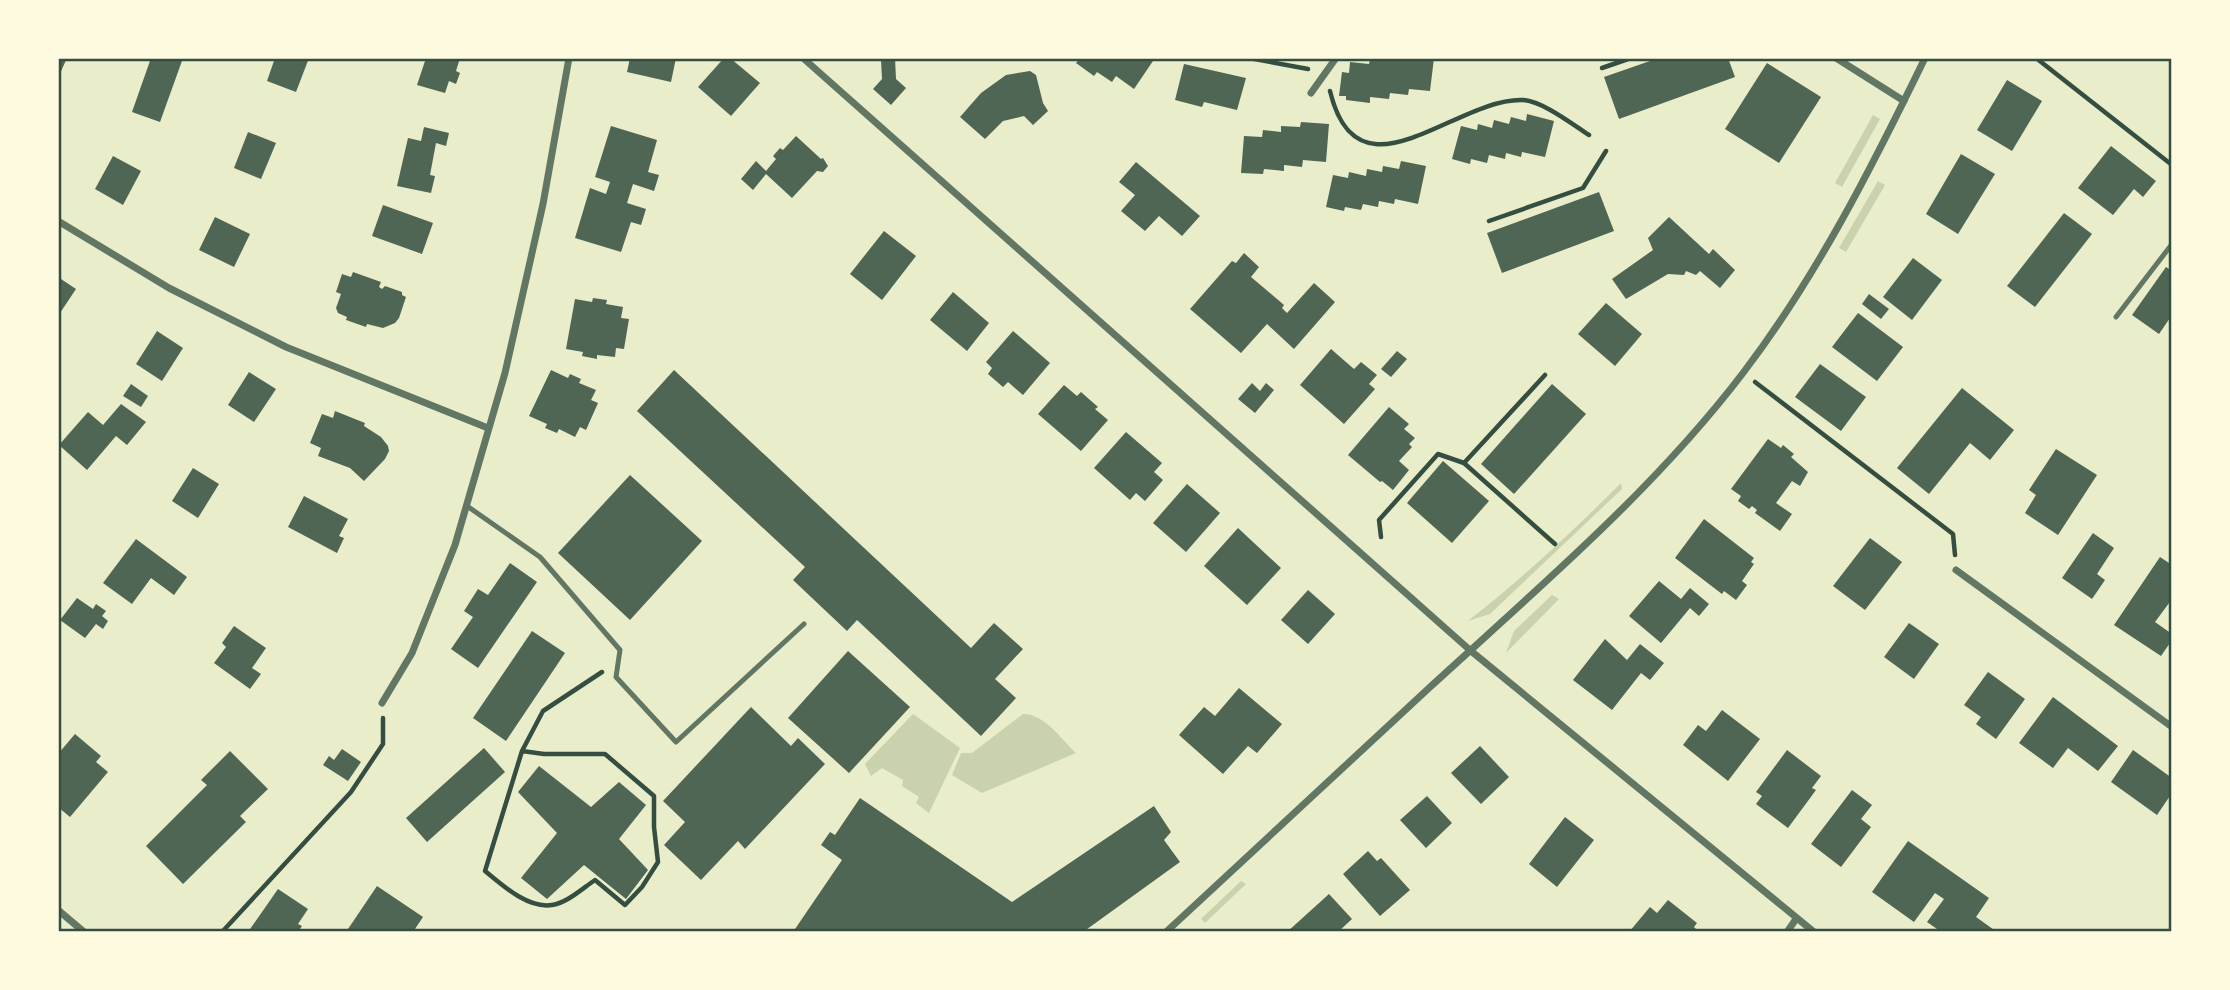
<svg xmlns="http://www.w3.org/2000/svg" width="2230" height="990" font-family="'Fira Sans Condensed',sans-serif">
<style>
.green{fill:#cad2ad}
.building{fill:#4f6655}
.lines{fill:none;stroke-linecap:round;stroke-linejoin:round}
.path{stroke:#344e41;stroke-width:4.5}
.service{stroke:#617663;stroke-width:5}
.minor{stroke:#617663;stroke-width:7}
.neatline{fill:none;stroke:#344e41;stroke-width:2.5}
</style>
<rect width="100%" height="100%" fill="#e9edc9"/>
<g class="green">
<polygon points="1873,115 1880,119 1842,187 1835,183"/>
<polygon points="1878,181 1885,185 1846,252 1839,248"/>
<path d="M 1621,483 L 1622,489 L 1490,614 L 1468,621 C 1523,578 1572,532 1621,483 Z"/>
<polygon points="1552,595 1559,599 1506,653 1514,631"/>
<polygon points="913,714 960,748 929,813 916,803 919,797 902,786 903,780 882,768 871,776 865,764"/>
<path d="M 1023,714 C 1045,714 1061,739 1076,753 L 982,793 L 952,775 L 961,753 L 972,753 Z"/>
<polygon points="1241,881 1246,884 1205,923 1201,919"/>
</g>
<g class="building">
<polygon points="58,58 67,58 58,78"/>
<polygon points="151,58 183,58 160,122 132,112"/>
<polygon points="275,58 309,58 296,92 267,81"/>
<polygon points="426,58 460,58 456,71 460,73 456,84 449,81 445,93 417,85"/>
<polygon points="630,58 676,58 671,82 627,72"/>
<polygon points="724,58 730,58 760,83 731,116 698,87"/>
<polygon points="875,58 895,58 896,79 906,88 891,105 873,89 882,79 881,60 875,61"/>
<polygon points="1080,58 1155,58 1134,89 1116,76 1112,82 1097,72 1094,76 1076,63"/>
<polygon points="1388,58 1434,58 1430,91 1409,89 1408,95 1390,93 1389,99 1370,97 1370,103 1346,100 1346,96 1339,96 1342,72 1349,73 1350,62 1369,64 1370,59 1387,61"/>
<polygon points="1649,58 1728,58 1735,77 1619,119 1604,77 1650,61"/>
<polygon points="1767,63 1821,97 1779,163 1725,129"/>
<polygon points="1184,64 1246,78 1237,110 1204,102 1202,107 1175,100"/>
<polygon points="1030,71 1036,75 1043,103 1048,111 1033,125 1024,116 1003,121 985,139 960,117 981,93 1006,75"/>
<polygon points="2007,80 2042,101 2012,151 1977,130"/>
<polygon points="1527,114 1554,121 1545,157 1522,152 1521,157 1506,153 1505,159 1489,155 1487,163 1471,159 1470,164 1452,159 1461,126 1477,130 1478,124 1492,128 1494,120 1509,124 1511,117 1526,121"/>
<polygon points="1301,122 1329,124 1326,162 1303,160 1302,167 1284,165 1284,171 1264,169 1263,174 1241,173 1244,136 1262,137 1263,130 1281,132 1281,126 1300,127"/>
<polygon points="611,126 657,140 648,172 659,175 654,191 633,184 627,203 646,209 641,225 631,222 621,252 575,238 590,188 606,194 610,182 595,177"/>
<polygon points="424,127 449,133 446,146 436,143 430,175 435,176 431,193 397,186 408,138 421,141"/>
<polygon points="248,132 276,143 261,179 234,168"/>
<polygon points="796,136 821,159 823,158 828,166 823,172 817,171 792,198 766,174 753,190 741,179 756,161 766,171 776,159 773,156 780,148 783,150"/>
<polygon points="2111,146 2156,181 2143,197 2134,189 2113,215 2078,188"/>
<polygon points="1961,154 1995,174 1958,234 1926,214"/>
<polygon points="113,156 141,171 123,205 95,189"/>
<polygon points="1401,161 1426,166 1418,204 1395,199 1394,204 1379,201 1378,207 1363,204 1361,210 1345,207 1344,211 1326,207 1333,175 1348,178 1349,172 1366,176 1367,169 1382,172 1383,166 1399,169"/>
<polygon points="1136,162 1200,216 1182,236 1159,216 1145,231 1121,211 1135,195 1119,182"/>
<polygon points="1599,192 1614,231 1502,273 1487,233"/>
<polygon points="383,205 433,223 422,254 372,236"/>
<polygon points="2064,213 2092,234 2035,307 2007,286"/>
<polygon points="215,217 250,234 234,267 199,250"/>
<polygon points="1669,217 1709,254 1713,249 1735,270 1720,288 1700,271 1696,275 1686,271 1684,275 1668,274 1626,299 1612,279 1653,250 1648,238"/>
<polygon points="884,231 916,256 882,300 850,274"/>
<polygon points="1244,253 1259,267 1251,277 1284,305 1282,308 1287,313 1314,283 1335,302 1294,349 1267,324 1241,353 1190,309 1232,261 1236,263"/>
<polygon points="1913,258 1942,280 1912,320 1883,297"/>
<polygon points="2166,267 2172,271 2172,315 2159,334 2132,315"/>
<polygon points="353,272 381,282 379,287 382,289 385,286 402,292 402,295 406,297 399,318 395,323 383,328 367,324 366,327 346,320 347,317 338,313 336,308 341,294 336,292 342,274 351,277"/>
<polygon points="58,277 76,289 58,316"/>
<polygon points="953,292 989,323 967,351 930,320"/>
<polygon points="1869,294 1889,309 1881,319 1862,304"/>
<polygon points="593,298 607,300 606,304 623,307 621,318 629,319 624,349 616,348 615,357 597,355 597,359 582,356 583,352 566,349 575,299 592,302"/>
<polygon points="1606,303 1642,334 1615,366 1578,334"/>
<polygon points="1858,313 1903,347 1877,381 1832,347"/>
<polygon points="157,331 183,348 162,381 136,364"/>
<polygon points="1013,331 1050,363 1023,395 1008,382 1003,387 988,374 992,368 986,362"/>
<polygon points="1331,349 1354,369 1361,362 1377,375 1369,384 1375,389 1344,424 1300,385"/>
<polygon points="1397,351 1407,359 1391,377 1381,369"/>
<polygon points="1820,364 1866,397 1841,431 1795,397"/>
<polygon points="551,370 568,378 570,374 581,379 579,383 596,390 591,400 598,403 586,430 580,427 575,437 559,429 557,433 545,428 547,424 529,416"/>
<polygon points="674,370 971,648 994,623 1023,649 995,679 1016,698 981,736 857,620 847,631 793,580 805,567 637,411"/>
<polygon points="249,372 276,389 254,422 228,405"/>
<polygon points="1252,383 1260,391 1266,383 1274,390 1255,413 1238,399"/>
<polygon points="131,384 148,396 141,407 123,396"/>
<polygon points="1552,384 1586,414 1514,494 1481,464"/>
<polygon points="1064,385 1077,396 1081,392 1098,407 1095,409 1108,420 1081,451 1038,414"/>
<polygon points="1962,388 2014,430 1990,460 1970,443 1929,494 1897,468"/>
<polygon points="121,404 146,422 127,445 116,436 87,470 59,445 88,412 103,425"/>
<polygon points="1389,407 1409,424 1404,429 1415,438 1409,444 1412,447 1399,461 1409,470 1393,490 1382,481 1380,482 1348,455"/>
<polygon points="335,411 365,423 364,426 381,437 388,446 389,451 385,459 364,481 350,468 318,456 321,448 310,443 322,414 333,418"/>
<polygon points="1126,432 1162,463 1154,472 1163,480 1145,501 1136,493 1130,500 1094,468"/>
<polygon points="1768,439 1781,448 1783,445 1794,454 1791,457 1808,472 1800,486 1792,481 1776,503 1792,514 1780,531 1755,513 1757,510 1752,506 1749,509 1738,501 1741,496 1731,489"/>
<polygon points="2056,449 2097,475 2058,535 2025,513 2036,495 2029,490"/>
<polygon points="1443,461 1489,501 1452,543 1407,503"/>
<polygon points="193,468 219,484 198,518 172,501"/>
<polygon points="630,475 702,541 630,620 558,553"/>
<polygon points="1187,484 1220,513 1186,552 1153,523"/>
<polygon points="304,496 348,519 339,536 344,538 337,553 288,527"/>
<polygon points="1704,519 1754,558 1751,562 1754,564 1742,581 1747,585 1736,600 1724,591 1722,594 1675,558"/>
<polygon points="1238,528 1281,568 1247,605 1204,566"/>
<polygon points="2093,533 2114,548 2097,574 2105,580 2092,599 2062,578"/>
<polygon points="1870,538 1902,562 1865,610 1833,586"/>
<polygon points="136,539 187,577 174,595 151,578 132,604 103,583"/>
<polygon points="2160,557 2172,565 2172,599 2155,622 2172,634 2172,640 2161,656 2114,625"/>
<polygon points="510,563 537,582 478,668 451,649 473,617 464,611 478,589 488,595"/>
<polygon points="1659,581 1681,599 1690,588 1709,604 1699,616 1690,608 1661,643 1629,616"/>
<polygon points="1308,590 1335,614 1308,644 1281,620"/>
<polygon points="77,598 93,609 96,604 106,611 102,616 108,621 103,629 96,624 85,638 60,620"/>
<polygon points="1909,623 1939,644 1914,679 1884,657"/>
<polygon points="234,626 266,648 252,668 261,674 250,689 214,663 226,647 222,643"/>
<polygon points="532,631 565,653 506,741 473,718"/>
<polygon points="1605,639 1627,660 1640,644 1664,663 1650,680 1641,673 1612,710 1573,680"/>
<polygon points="848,651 910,707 849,773 788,718"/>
<polygon points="1988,672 2025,699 1996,739 1976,724 1981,717 1964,705"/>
<polygon points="1239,688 1282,724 1257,753 1248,746 1223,774 1179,735 1204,707 1215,716"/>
<polygon points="2053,697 2118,746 2098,771 2068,748 2053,768 2019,743"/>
<polygon points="751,707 791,746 798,738 825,764 745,849 738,841 701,880 664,845 685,822 663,801"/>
<polygon points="1722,710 1760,739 1728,781 1683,745 1698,725 1706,731"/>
<polygon points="75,734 101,756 96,762 108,772 70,817 58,807 58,754"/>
<polygon points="1480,746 1509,777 1481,804 1451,773"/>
<polygon points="484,748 505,772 427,842 406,818"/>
<polygon points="342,749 361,762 348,781 323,765 329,756 334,760"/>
<polygon points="1787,750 1821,776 1812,788 1816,790 1788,828 1756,804 1762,796 1756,792"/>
<polygon points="2133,750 2172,778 2172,793 2157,815 2111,782"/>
<polygon points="230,751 268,789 240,816 246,822 183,884 146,846 207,785 201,780"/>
<polygon points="539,766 591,807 619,782 646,805 619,839 648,870 626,899 584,865 547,899 521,878 557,833 518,792"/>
<polygon points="1852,790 1872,805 1861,819 1871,827 1841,867 1811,844"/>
<polygon points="1427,796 1452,823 1426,848 1400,820"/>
<polygon points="860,798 1012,902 1154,806 1171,832 1164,840 1180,862 1083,932 793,932 842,860 821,845 830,832 835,835"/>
<polygon points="1565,817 1594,840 1557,887 1529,864"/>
<polygon points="1908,841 1989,898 1976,917 1997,932 1934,932 1937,929 1927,922 1944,899 1935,893 1914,922 1872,892"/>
<polygon points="1368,851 1377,861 1381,858 1410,890 1380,916 1343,874"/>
<polygon points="377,886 423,917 413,932 346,932"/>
<polygon points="278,889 308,909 298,924 302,926 298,932 248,932"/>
<polygon points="1329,894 1352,919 1338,932 1287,932"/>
<polygon points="1668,900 1697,923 1694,927 1699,932 1629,932 1650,907 1657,913"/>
</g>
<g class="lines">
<g class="path">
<polyline points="1249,58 1308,69"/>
<polyline points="2036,58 2172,165"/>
<polyline points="1602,68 1631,58"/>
<path d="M 1330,91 C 1358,207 1456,97 1523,100 C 1542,101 1572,124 1589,135"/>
<polyline points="1489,221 1583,188 1606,151"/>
<polyline points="1755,382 1953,534 1955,555"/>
<polyline points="1464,463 1545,375"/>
<polyline points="1381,537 1379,520 1438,454 1464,463 1555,544"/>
<path d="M 522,751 L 485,871 C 502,885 528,909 552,905 C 567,903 583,888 595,880 L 625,905 L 642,887 L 658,862 L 654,827 L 654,796 L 605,754 L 544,754 L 522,751 L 543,711 L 602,672"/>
<polyline points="222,932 351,792 383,744 383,718"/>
</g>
<g class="service">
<polyline points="2116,317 2172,244"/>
<polyline points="467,506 540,557 620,650 616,677 676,742 804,624"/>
</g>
<g class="minor">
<polyline points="803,58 1471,651 1814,932"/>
<polyline points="1836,58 1904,101"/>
<polyline points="1311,93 1336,58"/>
<polyline points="58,221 169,288 286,347 488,428"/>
<polyline points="1956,570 2172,727"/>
<polyline points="382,703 412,653 455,545 505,373 543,204 569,58"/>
<polyline points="58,910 84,932"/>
<path d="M 1166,932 C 1254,851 1341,769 1429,688 C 1538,588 1653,491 1743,373 C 1817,276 1872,167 1925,58"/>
<polyline points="1787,932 1796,919"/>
</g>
</g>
<rect width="2230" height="990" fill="none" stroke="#fefae0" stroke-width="119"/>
<rect x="60" y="60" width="2110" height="870" class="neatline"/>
</svg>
